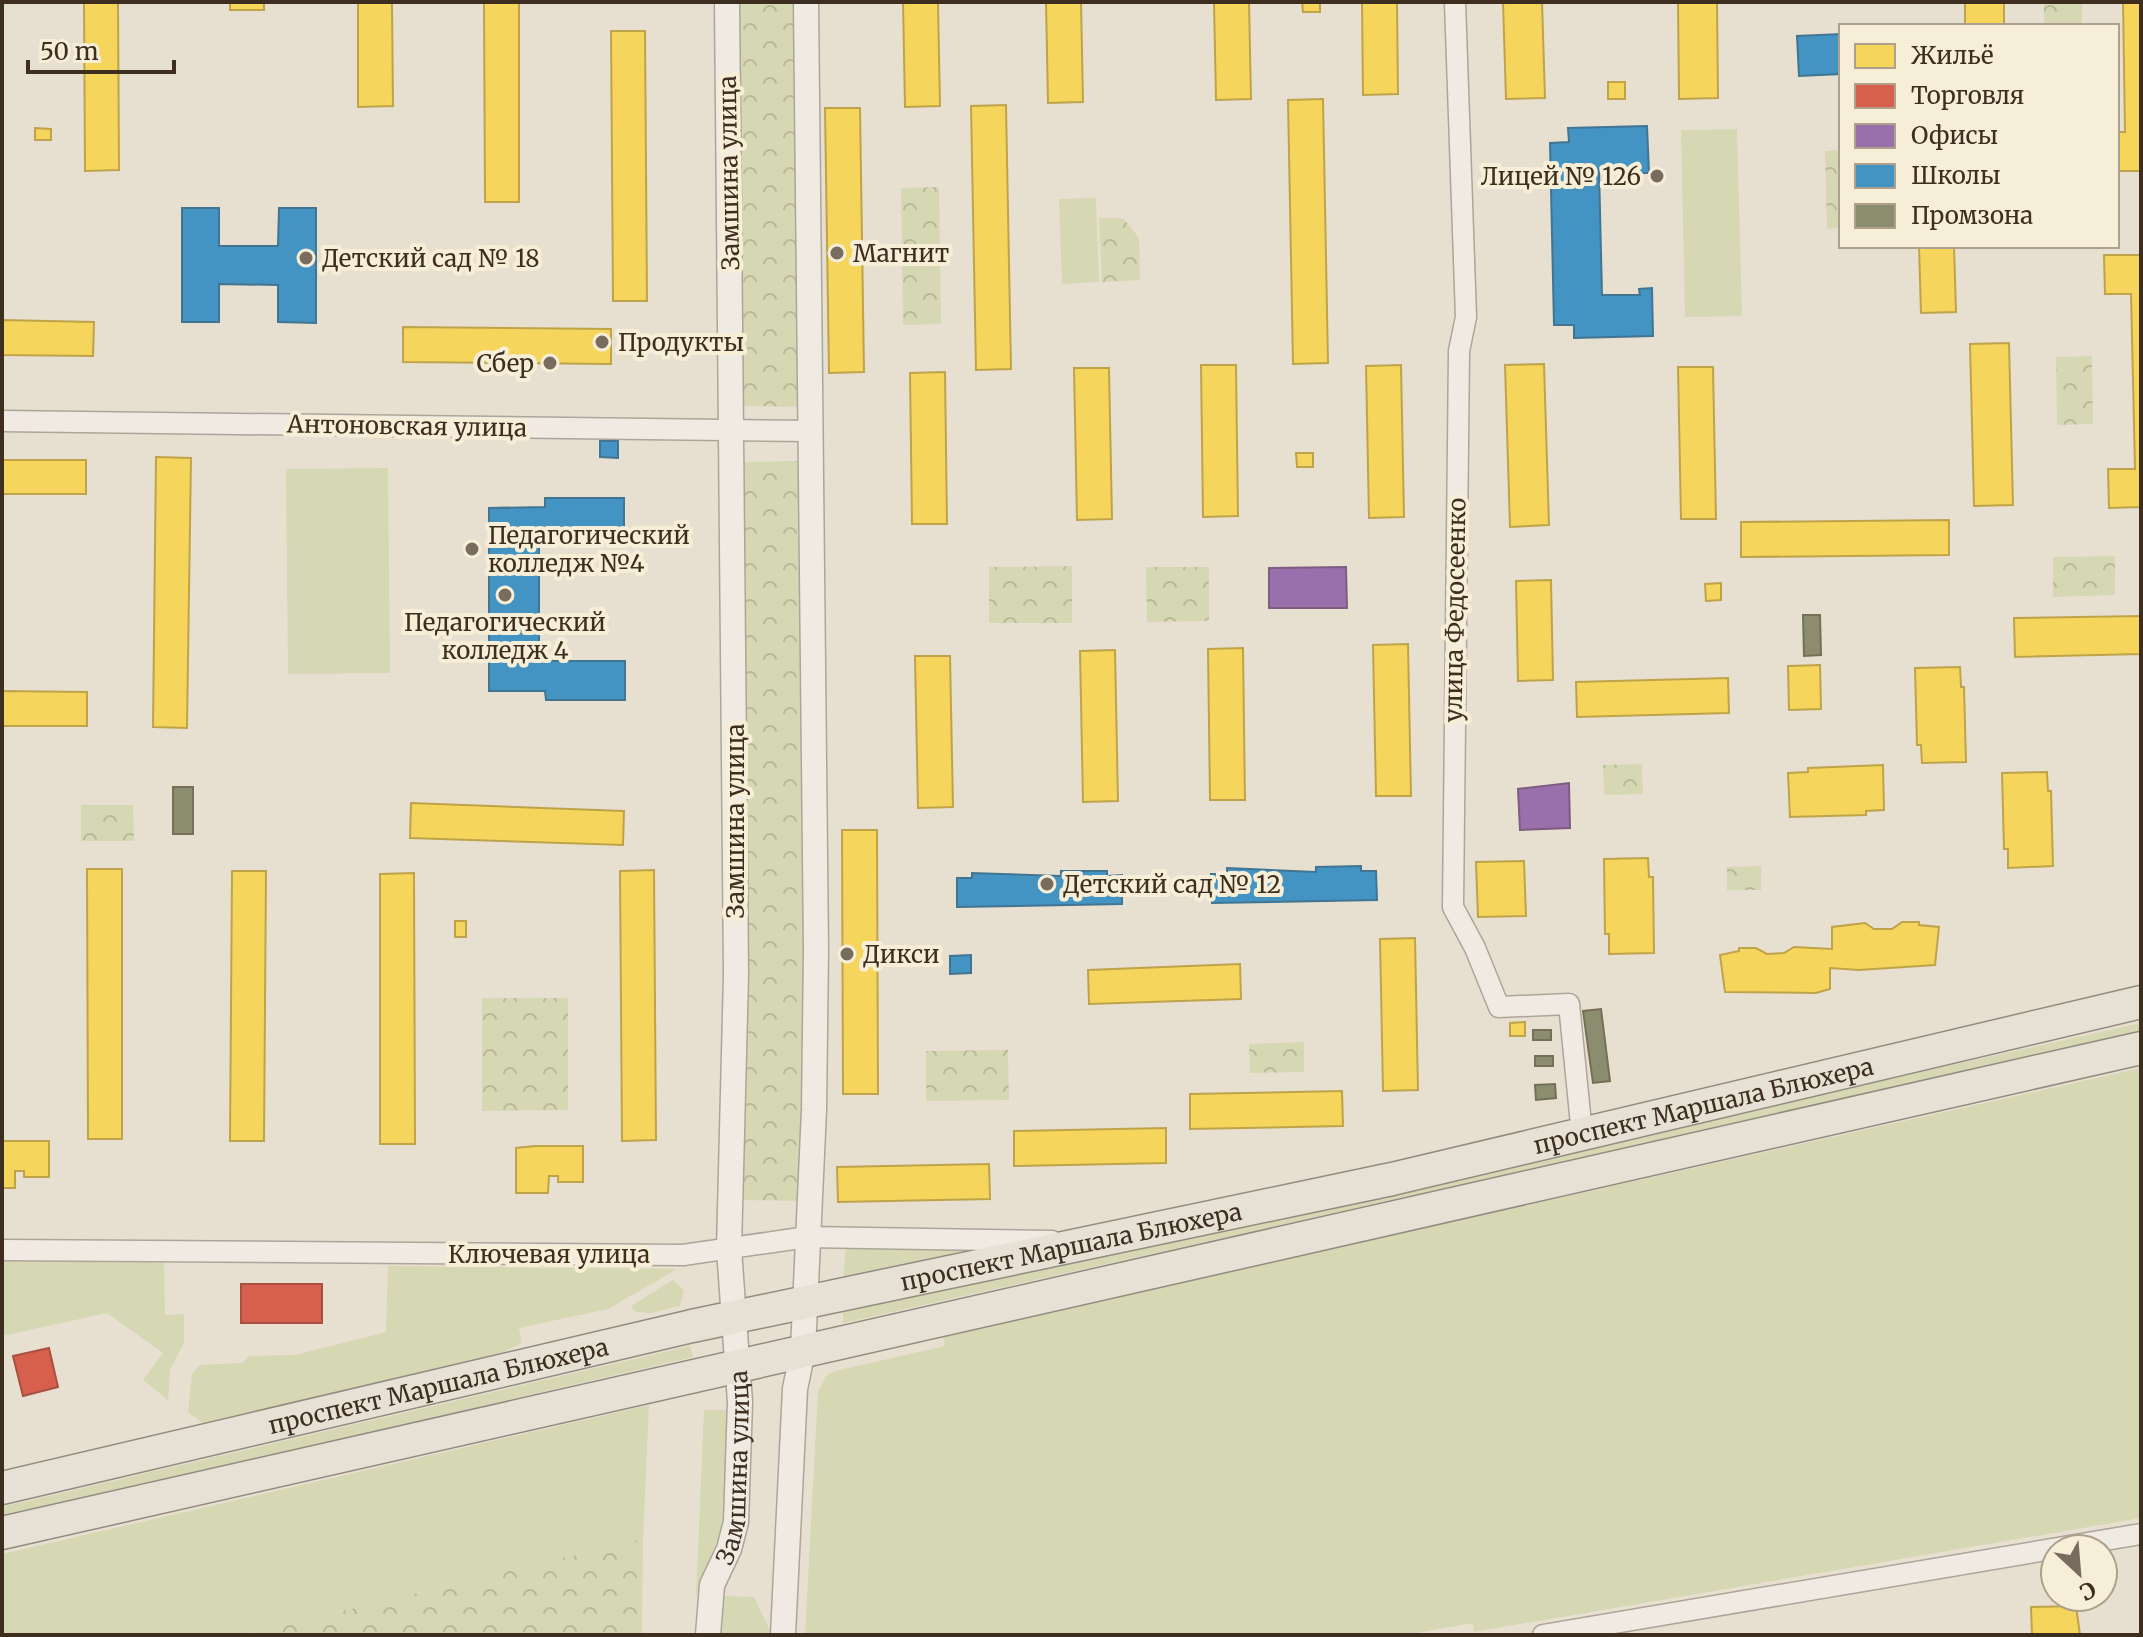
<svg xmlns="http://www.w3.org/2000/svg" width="2143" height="1637" font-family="Merriweather,serif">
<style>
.green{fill:#d6d7b3}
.forest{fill:url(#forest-crowns)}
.homes{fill:#f6d55c;stroke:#bea34a;stroke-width:2}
.shops{fill:#d6604d;stroke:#a85140;stroke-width:2}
.offices{fill:#9970ab;stroke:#7d5c81;stroke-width:2}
.schools{fill:#4393c3;stroke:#417592;stroke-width:2}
.industry{fill:#8c8c6e;stroke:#747057;stroke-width:2}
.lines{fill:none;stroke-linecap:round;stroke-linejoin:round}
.minor-casing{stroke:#ada599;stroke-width:23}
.tertiary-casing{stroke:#ada599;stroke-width:27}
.primary-casing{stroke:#928b80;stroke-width:35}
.minor{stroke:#efebe3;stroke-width:20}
.tertiary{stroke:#efebe3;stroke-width:24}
.primary{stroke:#e6e1d4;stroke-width:32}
.poi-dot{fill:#786c5e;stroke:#f7eed8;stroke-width:3}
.labels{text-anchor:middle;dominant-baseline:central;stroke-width:8;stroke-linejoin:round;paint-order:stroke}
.street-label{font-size:24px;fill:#3d2e20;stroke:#f7eed8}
.poi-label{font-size:24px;fill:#3d2e20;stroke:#f7eed8;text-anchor:start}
</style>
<defs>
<pattern id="forest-crowns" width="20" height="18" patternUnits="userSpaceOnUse" patternTransform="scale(2)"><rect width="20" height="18" fill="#d6d7b3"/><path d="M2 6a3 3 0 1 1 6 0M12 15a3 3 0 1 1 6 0" fill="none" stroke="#b9b99a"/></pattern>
</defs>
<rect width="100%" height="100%" fill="#e7e0d1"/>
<g class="green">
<polygon points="1737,129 1742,316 1685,317 1681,130"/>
<polygon points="1096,198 1099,282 1062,284 1059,199"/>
<polygon points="388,468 390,673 288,674 286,469"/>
<polygon points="2141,1023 2141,1032 843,1323 843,1312"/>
<polygon points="2141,1068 2141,1518 1474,1632 1473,1623 1405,1635 805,1635 818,1391 827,1375 835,1371 945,1346 943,1336"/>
<polygon points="846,1245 957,1249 960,1252 843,1281"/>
<polygon points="2,1261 164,1263 165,1315 184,1314 184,1343 170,1370 168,1400 143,1380 163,1353 107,1313 2,1336"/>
<polygon points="388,1266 677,1269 608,1309 519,1328 522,1343 485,1361 207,1426 188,1412 192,1374 200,1365 242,1363 250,1356 294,1355 386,1332"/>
<polygon points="673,1280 684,1291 680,1306 651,1313 635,1312 631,1306"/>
<polygon points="690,1346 693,1357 2,1517 2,1507"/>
<polygon points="649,1405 643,1539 242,1635 2,1635 2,1554"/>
<polygon points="704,1410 729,1410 723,1524 696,1597"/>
<polygon points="723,1596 754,1597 772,1635 715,1635"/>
</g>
<g class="forest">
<polygon points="739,2 796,2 799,407 743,406"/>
<rect x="2044" y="2" width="38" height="24"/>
<polygon points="1841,150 1841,228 1827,229 1825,151"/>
<polygon points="939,187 941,324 903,325 901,188"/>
<polygon points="1099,218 1123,218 1139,238 1140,280 1102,282"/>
<polygon points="2092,356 2093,424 2057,425 2056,357"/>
<path d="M 802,461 C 804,708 813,955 799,1201 L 742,1200 L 748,966 L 743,462 Z"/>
<polygon points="2115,556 2115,595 2053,597 2053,557"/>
<polygon points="1072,566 1072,623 989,623 989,567"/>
<polygon points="1146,567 1209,567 1209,621 1147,622"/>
<polygon points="1642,764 1643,794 1604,795 1603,765"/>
<polygon points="81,805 133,805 134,841 81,841"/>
<polygon points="1761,866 1761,890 1727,890 1727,867"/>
<polygon points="482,998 568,998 568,1110 482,1111"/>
<polygon points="1304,1042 1304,1072 1250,1073 1249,1044"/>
<polygon points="1008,1050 1009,1100 926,1101 926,1051"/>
<polygon points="643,1539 642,1635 242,1635"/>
</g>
<g class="homes">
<polygon points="84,2 118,2 119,170 85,171"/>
<rect x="230" y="2" width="34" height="8"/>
<polygon points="358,2 392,2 393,106 358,107"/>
<polygon points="484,2 519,2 519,202 485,202"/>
<polygon points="903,2 938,2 940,106 905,107"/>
<polygon points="1046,2 1081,2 1083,102 1048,103"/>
<polygon points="1214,2 1249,2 1251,99 1216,100"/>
<polygon points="1302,2 1320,2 1320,12 1303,12"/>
<polygon points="1362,2 1397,2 1398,94 1363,95"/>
<polygon points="1503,2 1542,2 1545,98 1506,99"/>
<polygon points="1678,2 1717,2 1718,98 1679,99"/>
<rect x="1965" y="2" width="39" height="24"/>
<polygon points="2123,2 2141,2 2141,171 2117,171 2117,132 2125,132"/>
<polygon points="611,31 645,31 647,301 613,301"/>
<rect x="1608" y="82" width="17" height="17"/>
<polygon points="1323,99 1328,363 1293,364 1288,100"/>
<polygon points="1006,105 1011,369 976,370 971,106"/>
<polygon points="825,108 860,108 864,372 829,373"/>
<polygon points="35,128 51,129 51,140 35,140"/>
<polygon points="1919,246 1954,246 1956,312 1921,313"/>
<polygon points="2104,255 2141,255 2141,507 2109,508 2108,469 2135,469 2133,381 2131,294 2105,294"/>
<polygon points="2,320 94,322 93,356 2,355"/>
<polygon points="403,327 611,329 611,364 403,362"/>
<polygon points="2009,343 2013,505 1974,506 1970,344"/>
<polygon points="1544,364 1549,525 1510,527 1505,365"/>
<polygon points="1201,365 1236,365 1238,516 1203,517"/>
<polygon points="1401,365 1404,517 1369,518 1366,366"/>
<polygon points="1678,367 1713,367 1716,519 1681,519"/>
<polygon points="1074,368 1109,368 1112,519 1077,520"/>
<polygon points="945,372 947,524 912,524 910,373"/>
<polygon points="1296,453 1313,453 1313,467 1297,467"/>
<polygon points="156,457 191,458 187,728 153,727"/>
<rect x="2" y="460" width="84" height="34"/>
<polygon points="1949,520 1949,555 1741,557 1741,522"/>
<polygon points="1551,580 1553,680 1518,681 1516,581"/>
<polygon points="1721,583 1721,600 1706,601 1705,584"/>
<polygon points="2141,616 2141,654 2015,657 2014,618"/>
<polygon points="1408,644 1411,796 1376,796 1373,645"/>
<polygon points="1243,648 1245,800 1210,800 1208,649"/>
<polygon points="1115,650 1118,801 1083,802 1080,651"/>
<polygon points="915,656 950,656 953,807 918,808"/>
<polygon points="1820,665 1821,709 1789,710 1788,666"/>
<polygon points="1960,667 1961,687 1964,687 1966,762 1922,763 1921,745 1917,745 1915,668"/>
<polygon points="1728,678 1729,713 1577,717 1576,682"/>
<polygon points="2,691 87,692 87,726 2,726"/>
<polygon points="1883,765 1884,810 1866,811 1866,815 1790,817 1788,773 1808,772 1808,768"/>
<polygon points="2047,772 2048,791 2051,791 2053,866 2008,868 2008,849 2004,849 2002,773"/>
<polygon points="411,803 624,811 623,845 410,838"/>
<polygon points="842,830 877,830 878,1094 843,1094"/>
<polygon points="1648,858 1649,877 1653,877 1654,953 1609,954 1609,934 1605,934 1604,859"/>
<polygon points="1524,861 1526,916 1478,917 1476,862"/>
<polygon points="87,869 122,869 122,1139 88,1139"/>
<polygon points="654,870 656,1140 622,1141 620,871"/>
<polygon points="232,871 266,871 264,1141 230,1141"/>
<polygon points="414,873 415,1144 380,1144 380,874"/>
<rect x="455" y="921" width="11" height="16"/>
<polygon points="1902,922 1919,922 1919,925 1939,927 1935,965 1859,970 1830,968 1830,989 1816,993 1725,992 1720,955 1739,951 1739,948 1756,948 1767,954 1784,953 1794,947 1832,949 1832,927 1865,923 1874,929 1892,929"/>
<polygon points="1415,938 1418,1090 1383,1091 1380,939"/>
<polygon points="1240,964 1241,999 1089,1004 1088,970"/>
<polygon points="1525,1022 1525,1036 1510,1036 1510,1023"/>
<polygon points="1342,1091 1343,1126 1190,1129 1190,1094"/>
<polygon points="1166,1128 1166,1163 1014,1166 1014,1131"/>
<polygon points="2,1141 49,1141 49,1177 24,1177 24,1171 15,1171 15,1188 2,1188"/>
<polygon points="535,1146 583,1146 583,1182 558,1182 558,1176 549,1176 548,1193 516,1193 516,1148"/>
<polygon points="989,1164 990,1199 838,1202 837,1167"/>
<polygon points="2076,1606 2080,1635 2032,1635 2031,1607"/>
</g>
<g class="shops">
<rect x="241" y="1284" width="81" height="39"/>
<polygon points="49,1348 58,1387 23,1396 13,1356"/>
</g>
<g class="offices">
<polygon points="1346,567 1347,608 1269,608 1269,568"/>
<polygon points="1569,783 1570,828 1520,830 1518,789"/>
</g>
<g class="schools">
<polygon points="1841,34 1841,74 1799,76 1797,36"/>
<polygon points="1647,126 1649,173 1636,173 1636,168 1599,169 1602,295 1640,295 1639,289 1652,288 1653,336 1574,338 1574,325 1554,325 1550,143 1569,142 1568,128"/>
<polygon points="182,208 219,208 219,246 278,246 279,208 316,208 316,323 278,322 278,285 219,284 219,322 182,322"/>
<polygon points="600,441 618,441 618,458 600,457"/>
<polygon points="545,498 624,498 624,537 539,537 539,661 625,661 625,700 546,700 545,691 489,691 489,508 545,507"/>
<polygon points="1361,866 1361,871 1376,871 1377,900 1212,903 1211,874 1227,874 1227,868 1316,872 1316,867"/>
<polygon points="1061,871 1107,871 1107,876 1122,875 1122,904 957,907 957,878 972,878 972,873 1061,876"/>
<polygon points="971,955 971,973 950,974 950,956"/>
</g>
<g class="industry">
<polygon points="1803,615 1820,615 1821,655 1804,656"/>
<rect x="173" y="787" width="20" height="47"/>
<polygon points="1601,1009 1610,1081 1593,1083 1583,1011"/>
<rect x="1533" y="1030" width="18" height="10"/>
<rect x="1535" y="1056" width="18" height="10"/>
<polygon points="1555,1084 1556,1098 1536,1100 1535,1085"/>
</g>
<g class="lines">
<defs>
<g id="minor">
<polyline points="1455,2 1466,317 1459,351 1453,907 1475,948 1499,1007 1569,1004 1582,1134"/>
<polyline points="2,421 812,431"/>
<polyline points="2,1250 683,1255 807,1237 1052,1241"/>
<polyline points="1543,1635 2141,1534"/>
</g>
<g id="tertiary">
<path id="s1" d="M 708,1635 L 712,1585 L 729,1549 L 736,1522 L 740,1402 L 729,1249 L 736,975 L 727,2"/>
<polyline points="783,1635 795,1389 803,1350 814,1110 816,950 806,2"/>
</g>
<g id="primary">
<path id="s2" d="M 2,1488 L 692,1326 L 1392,1179 L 2141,1002"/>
<polyline points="2,1533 2141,1048"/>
</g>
</defs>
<use href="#minor" class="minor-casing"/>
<use href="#tertiary" class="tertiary-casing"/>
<use href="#primary" class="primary-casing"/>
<use href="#minor" class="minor"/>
<use href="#tertiary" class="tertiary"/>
<use href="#primary" class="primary"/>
</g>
<g class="poi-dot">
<circle cx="1657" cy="176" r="8"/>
<circle cx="837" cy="253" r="8"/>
<circle cx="306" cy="258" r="8"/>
<circle cx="602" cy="342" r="8"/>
<circle cx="550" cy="363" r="8"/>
<circle cx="472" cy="549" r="8"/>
<circle cx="505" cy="595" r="8"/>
<circle cx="1047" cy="884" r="8"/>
<circle cx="847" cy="954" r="8"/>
</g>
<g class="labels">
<g class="street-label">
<text transform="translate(729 173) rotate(-91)">Замшина улица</text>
<text transform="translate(407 426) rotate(1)">Антоновская улица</text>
<text transform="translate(1455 610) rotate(-89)">улица Федосеенко</text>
<text transform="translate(735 821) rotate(-90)">Замшина улица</text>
<text stroke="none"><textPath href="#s2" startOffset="1744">проспект Маршала Блюхера</textPath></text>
<text stroke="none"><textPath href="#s2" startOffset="1096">проспект Маршала Блюхера</textPath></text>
<text x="549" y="1254">Ключевая улица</text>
<text stroke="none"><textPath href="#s2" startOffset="448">проспект Маршала Блюхера</textPath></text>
<text stroke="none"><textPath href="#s1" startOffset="172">Замшина улица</textPath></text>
</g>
<g class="poi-label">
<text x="1641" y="176" text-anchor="end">Лицей № 126</text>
<text x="853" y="253">Магнит</text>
<text x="322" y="258">Детский сад № 18</text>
<text x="618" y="342">Продукты</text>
<text x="534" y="363" text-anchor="end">Сбер</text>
<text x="488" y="535">Педагогический<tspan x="488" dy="28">колледж №4</tspan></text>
<text x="505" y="622" text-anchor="middle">Педагогический<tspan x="505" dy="28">колледж 4</tspan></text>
<text x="1063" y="884">Детский сад № 12</text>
<text x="863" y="954">Дикси</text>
</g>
</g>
<rect width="2143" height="1637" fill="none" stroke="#3d2e20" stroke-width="8"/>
<rect x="1839" y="24" width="280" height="224" fill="#f7eed8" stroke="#ada18e" stroke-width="2"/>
<rect x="1855" y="44" width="40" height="24" fill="#f6d55c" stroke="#ada18e" stroke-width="2"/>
<text x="1911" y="64" font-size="24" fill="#3d2e20">Жильё</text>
<rect x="1855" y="84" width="40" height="24" fill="#d6604d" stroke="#ada18e" stroke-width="2"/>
<text x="1911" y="104" font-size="24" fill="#3d2e20">Торговля</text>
<rect x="1855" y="124" width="40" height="24" fill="#9970ab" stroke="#ada18e" stroke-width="2"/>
<text x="1911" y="144" font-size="24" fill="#3d2e20">Офисы</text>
<rect x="1855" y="164" width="40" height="24" fill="#4393c3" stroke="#ada18e" stroke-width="2"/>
<text x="1911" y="184" font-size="24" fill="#3d2e20">Школы</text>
<rect x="1855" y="204" width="40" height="24" fill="#8c8c6e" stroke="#ada18e" stroke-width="2"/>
<text x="1911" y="224" font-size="24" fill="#3d2e20">Промзона</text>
<g transform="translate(2079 1573) rotate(154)"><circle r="38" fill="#f7eed8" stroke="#ada18e" stroke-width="2"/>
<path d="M0-6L14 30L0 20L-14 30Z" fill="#786c5e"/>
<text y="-12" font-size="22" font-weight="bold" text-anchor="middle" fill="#3d2e20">С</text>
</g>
<path d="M28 60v12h146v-12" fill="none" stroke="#3d2e20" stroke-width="4"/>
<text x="40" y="60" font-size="24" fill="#3d2e20" stroke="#f7eed8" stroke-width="6" paint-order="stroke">50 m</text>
</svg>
